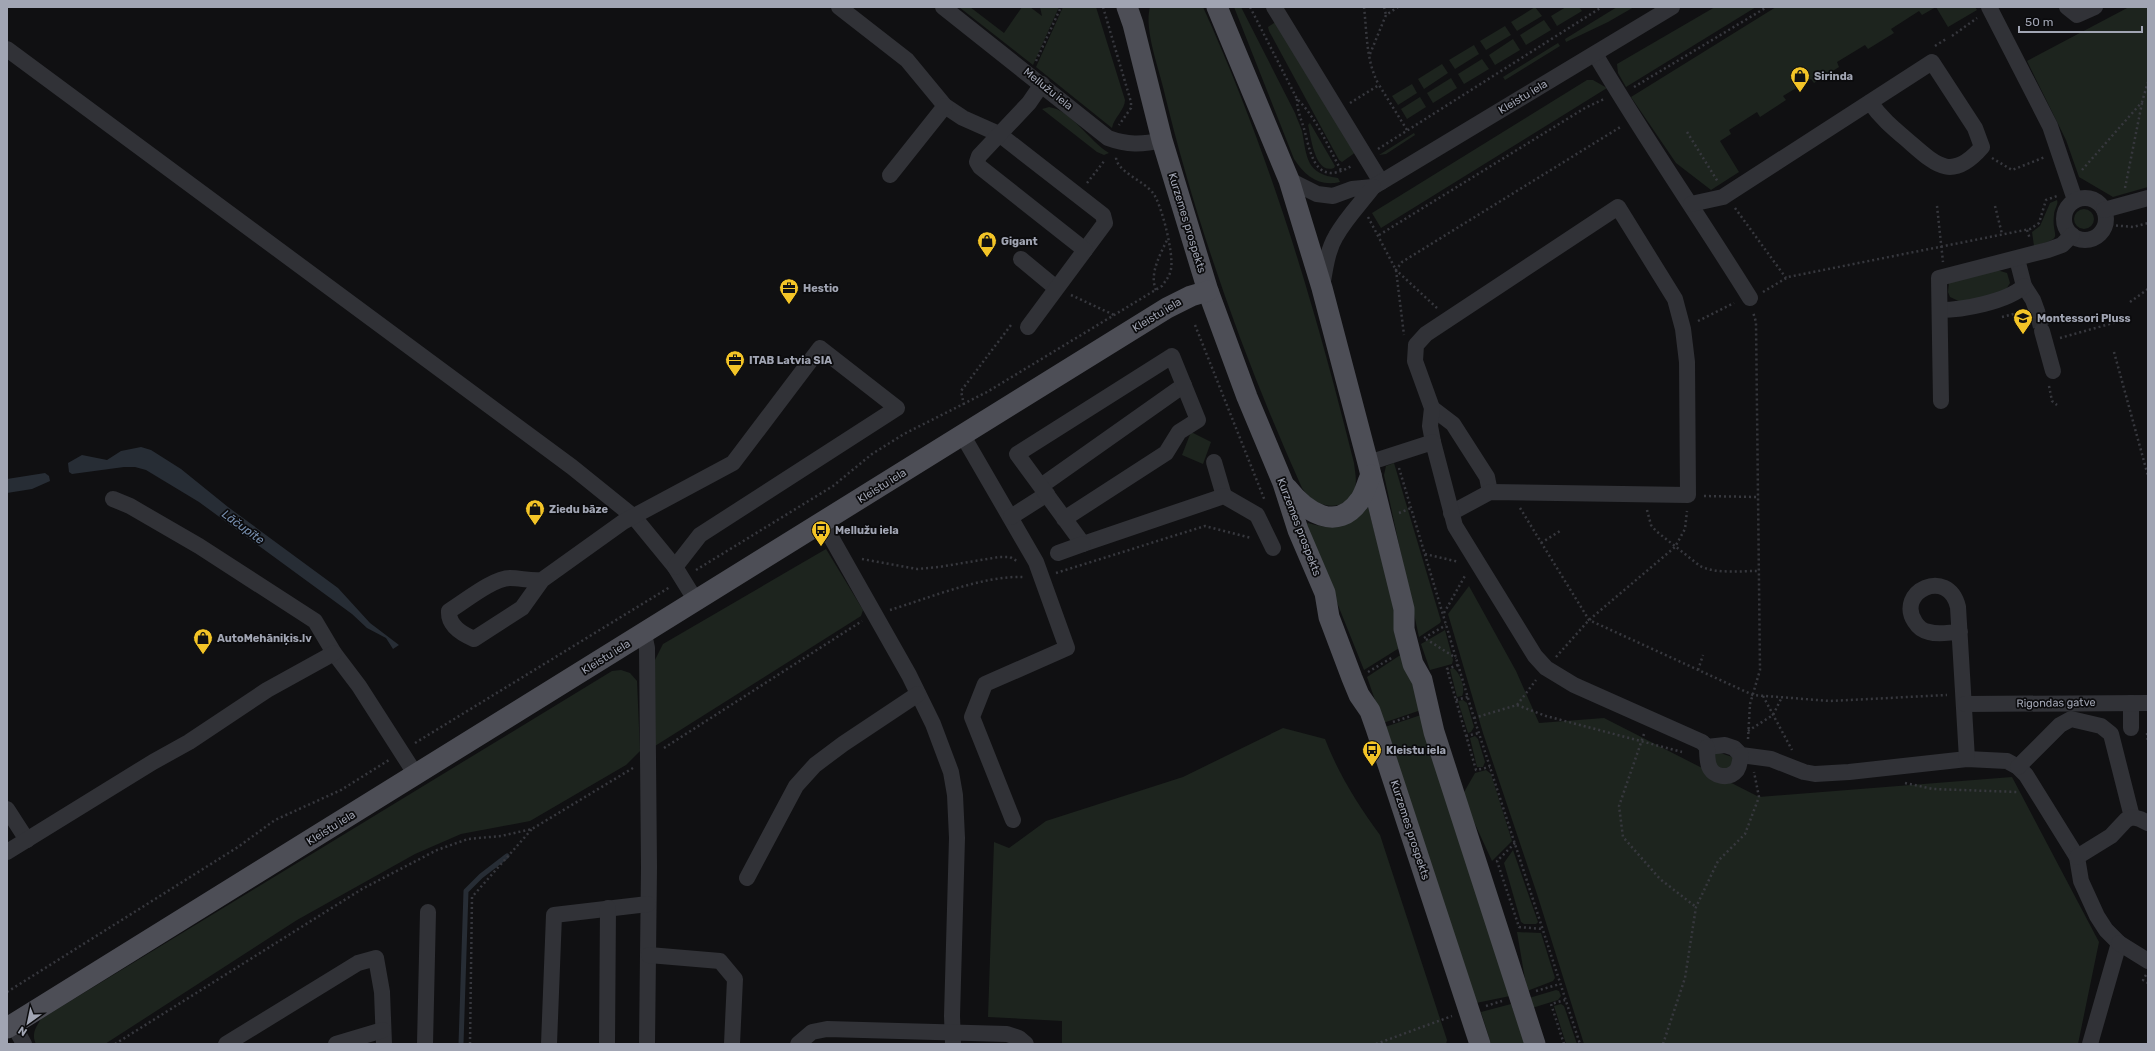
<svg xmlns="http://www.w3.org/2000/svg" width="2155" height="1051" font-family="Rubik,sans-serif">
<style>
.green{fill:#1d241e}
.water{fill:#272d35}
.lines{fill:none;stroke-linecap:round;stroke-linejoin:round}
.stream{stroke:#272d35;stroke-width:5}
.minor-tunnel{stroke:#2d2e32;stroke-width:16;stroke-dasharray:16 8;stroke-linecap:butt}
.path{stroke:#37383e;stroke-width:2.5;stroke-dasharray:2 3;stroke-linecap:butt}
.minor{stroke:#313237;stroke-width:16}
.major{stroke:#4d4e56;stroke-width:21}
.labels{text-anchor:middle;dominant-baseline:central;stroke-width:3.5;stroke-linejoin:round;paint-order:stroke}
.poi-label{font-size:11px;font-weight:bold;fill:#a1a5b3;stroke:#0b0b0d;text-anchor:start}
.street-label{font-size:11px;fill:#a1a5b3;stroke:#0b0b0d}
.water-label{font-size:12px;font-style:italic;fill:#778faf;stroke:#0b0b0d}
</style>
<rect width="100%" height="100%" fill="#101012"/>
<g class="green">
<polygon points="959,7 970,7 1004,33 1022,7 1030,7 1042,16 1040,7 1059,7 1033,65"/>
<path d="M 1063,7 L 1096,7 L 1125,100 C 1125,110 1114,117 1112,128 L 1036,67 Z"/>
<path d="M 1150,7 L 1203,7 C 1270,155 1315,306 1354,463 C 1355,472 1357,480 1355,488 C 1346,515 1314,508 1302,488 C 1244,359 1196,225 1163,87 C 1158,65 1144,29 1150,7 Z"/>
<path d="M 1234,7 L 1241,7 L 1295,113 C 1297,119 1300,125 1302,131 C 1307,158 1306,174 1338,178 L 1340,182 C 1319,187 1305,176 1294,159 Z"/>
<polygon points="1535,7 1542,16 1517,31 1511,22"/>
<polygon points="1566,7 1579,7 1582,11 1557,26 1551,16"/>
<polygon points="1617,7 1634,7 1608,22 1566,42 1565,39"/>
<polygon points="1715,7 1756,7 1626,87 1618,73 1617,64"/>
<polygon points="1776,7 1975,7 1977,10 1948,27 1936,7 1922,15 1919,11 1891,29 1894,33 1868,49 1865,45 1837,62 1839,67 1814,83 1811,79 1783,96 1786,100 1760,117 1757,112 1729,130 1731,134 1720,141 1739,172 1711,190 1676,163 1631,97"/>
<polygon points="2129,7 2148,7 2148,187 2113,197 2079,177 2066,140 2027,61"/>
<polygon points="1544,20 1551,30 1526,45 1520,35"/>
<polygon points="1277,21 1356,152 1342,162 1339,160 1269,31 1268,27"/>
<polygon points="1505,26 1511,35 1486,50 1480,41"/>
<polygon points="1513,39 1520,50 1495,65 1489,55"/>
<polygon points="1558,43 1560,46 1505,80 1503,77"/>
<polygon points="1474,45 1479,54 1455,69 1449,60"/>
<polygon points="1482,59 1489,69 1464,84 1458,74"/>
<polygon points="1442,64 1448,73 1424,89 1418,79"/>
<polygon points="1451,78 1457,88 1433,103 1427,93"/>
<polygon points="1587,80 1593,80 1607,88 1381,228 1372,213"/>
<polygon points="1412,84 1417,93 1398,105 1392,96"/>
<polygon points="1420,97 1426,107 1407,119 1401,109"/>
<path d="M 1049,107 C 1071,110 1089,141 1109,153 L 1104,155 L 1097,152 L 1042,109 Z"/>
<path d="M 1310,123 L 1335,166 L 1334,168 C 1315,175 1311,137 1308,125 Z"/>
<polygon points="1414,133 1415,135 1386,154 1379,155"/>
<path d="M 2057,200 C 2059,204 2054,209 2054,215 C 2051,238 2067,237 2034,246 L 2032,232 L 2040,226 L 2050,203 Z"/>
<circle cx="2084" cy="219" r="10"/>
<polygon points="1997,270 2007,273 2010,283 2005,291 1963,303 1950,297 1948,292 1949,282"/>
<polygon points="1191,432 1211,442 1203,464 1182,455"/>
<polygon points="1394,463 1441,621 1440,623 1419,637 1384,475 1386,466"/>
<path d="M 1368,507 L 1404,645 L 1364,670 L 1306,525 L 1308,523 C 1333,531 1351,526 1368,507 Z"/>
<polygon points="826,549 863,610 861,616 655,746 654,662 663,644"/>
<polygon points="1469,586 1516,671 1539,723 1604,718 1759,797 2012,777 2099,942 2078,1044 1584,1044 1537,894 1483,733 1448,614"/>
<polygon points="1445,630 1453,660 1452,664 1430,670 1421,644"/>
<polygon points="1405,652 1421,710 1383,723 1367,677"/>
<path d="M 1453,668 C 1460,672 1466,689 1462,696 L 1457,697 L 1450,669 Z"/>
<path d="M 621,670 L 630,673 L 637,681 L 640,751 L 626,765 L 530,821 L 461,834 L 415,854 L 297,920 L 105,1044 L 36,1044 C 31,1034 36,1027 41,1019 L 612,671 Z"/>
<polygon points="1463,700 1467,703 1474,727 1471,732 1468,733 1458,701"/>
<polygon points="1421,715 1510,996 1476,1003 1385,727"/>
<path d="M 1283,728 L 1325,739 C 1338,773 1358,805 1380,835 L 1447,1040 L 1446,1044 L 1062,1044 L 1062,1021 L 988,1017 L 994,842 L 1009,848 L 1046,821 L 1183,777 Z"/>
<polygon points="1475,736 1478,739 1485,762 1483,767 1477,767 1470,738"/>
<polygon points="1715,751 1735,758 1735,762 1728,769 1717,768 1713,754"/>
<polygon points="1486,770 1491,774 1512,841 1492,861 1469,811 1463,794 1475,773"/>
<polygon points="1513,850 1538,922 1536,924 1524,924 1521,922 1504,863"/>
<polygon points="1517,932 1541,933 1555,978 1553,981 1527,991"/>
<polygon points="1556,990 1559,991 1561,996 1558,1000 1532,1008 1529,998"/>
<polygon points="1511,1004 1525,1044 1491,1044 1481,1012"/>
<polygon points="1561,1004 1564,1006 1577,1044 1566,1044 1554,1006"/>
</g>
<g class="water">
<polygon points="141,447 151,450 181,469 228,507 338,588 370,623 399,645 393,649 386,638 367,628 352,614 199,502 146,470 135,467 124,467 72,474 69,472 68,463 82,455 107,460 121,451"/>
<polygon points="45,473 49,476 50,481 32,489 7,493 7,479"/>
</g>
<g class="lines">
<polyline class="stream" points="461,1044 466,891 481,876 507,856"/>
<polyline class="minor-tunnel" points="2037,311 2042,331"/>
<g class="path">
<polyline points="1103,7 1131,102 1131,108 1119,125"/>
<path d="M 1250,7 L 1297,99 C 1317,118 1329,149 1342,172"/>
<path d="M 1364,7 C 1367,33 1366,62 1379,85"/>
<polyline points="1384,7 1386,15"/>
<polyline points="1952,36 1977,18"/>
<polyline points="1935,46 1946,39"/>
<polyline points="1370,54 1386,15 1398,7"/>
<polyline points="1036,61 1061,7"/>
<polyline points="1634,87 1767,7"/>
<path d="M 1297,99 C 1297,111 1302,121 1305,132 C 1312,162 1319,186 1353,165"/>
<polyline points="1350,103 1379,85 1407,130"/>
<polyline points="1687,132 1718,182"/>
<polyline points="1378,149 1602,7"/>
<polyline points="1992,158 2012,170 2045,157"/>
<polyline points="2082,170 2142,102 2148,82"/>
<polyline points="1087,183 1105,160"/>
<polyline points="2125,188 2142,103"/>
<polyline points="1937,206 1943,262"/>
<polyline points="1995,206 2002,234"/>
<polyline points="1735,208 1786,278"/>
<polyline points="1368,217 1396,270 1404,335"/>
<polyline points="2111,225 2133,227 2148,223"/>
<polyline points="2027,230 2030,239"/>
<polyline points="1379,235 1585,108 1604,99"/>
<path d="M 1156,290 C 1149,274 1160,255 1167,240"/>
<polyline points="1763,292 1788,277 2030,229 2039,223 2046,200 2057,196"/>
<polyline points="1071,295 1114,315"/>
<polyline points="2130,302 2148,289"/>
<polyline points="1437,308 1396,270 1402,262 1622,126"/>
<polyline points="2002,317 2021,312"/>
<polyline points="1698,321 1734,303"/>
<polyline points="1195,325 1265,501"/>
<polyline points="2060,338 2131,318"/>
<polyline points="2114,352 2148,476"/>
<polyline points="2049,386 2052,401 2057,405"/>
<polyline points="964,405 961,391 1011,325"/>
<polyline points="1399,468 1474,718 1580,1044"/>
<polyline points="1704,496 1757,497"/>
<polyline points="1520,508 1589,620 1753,695 1830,701 1947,695"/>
<path d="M 1647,510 L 1651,525 L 1656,531 L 1700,566 C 1716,574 1740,571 1757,571"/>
<polyline points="1399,513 1411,508"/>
<polyline points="1541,543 1560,531"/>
<polyline points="1425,554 1459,562"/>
<polyline points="862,559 917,569 939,567 999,557 1010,557 1017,561"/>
<path d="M 696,570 L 833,486 L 872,454 L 904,434 L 987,392 L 1162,286 C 1166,280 1170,276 1171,269 C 1174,255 1162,205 1153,193 C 1144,181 1116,171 1116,157"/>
<polyline points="1056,573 1205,526 1251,538"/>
<path d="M 890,610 C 929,598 984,575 1024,577"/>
<polyline points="1444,613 1466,574"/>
<polyline points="1424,638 1446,625"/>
<polyline points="1426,639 1456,658"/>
<polyline points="1556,657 1589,620 1675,547 1685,529 1687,511"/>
<polyline points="1458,665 1447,669 1476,770 1490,767"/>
<polyline points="1698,670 1703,655"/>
<polyline points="1368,672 1393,657"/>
<polyline points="1763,696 1792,750"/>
<polyline points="1456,700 1468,697"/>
<polyline points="1517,705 1546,716 1682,752"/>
<polyline points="1474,718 1517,705 1536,680"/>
<polyline points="1393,722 1411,716"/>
<polyline points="1748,731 1773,715 1782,697"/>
<polyline points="2147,733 2148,742"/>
<polyline points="1644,734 1619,806 1623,837 1660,879 1696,907"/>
<polyline points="1466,736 1479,733"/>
<polyline points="1748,739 1750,704 1760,670 1756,322 1753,312"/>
<polyline points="415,743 670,587"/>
<polyline points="664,748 862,621"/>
<polyline points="1905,783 1933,789 2017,792"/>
<polyline points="1515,843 1497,861 1519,927 1543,929"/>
<polyline points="2146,975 2143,980 2148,983"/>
<polyline points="1536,991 1560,984"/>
<polyline points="7,992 238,847 275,820 341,790 389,760"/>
<polyline points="1486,1006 1502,1001"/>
<polyline points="115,1044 362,889 437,850 468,839 501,836 532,829 633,768"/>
<polyline points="470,1044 472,897 532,829"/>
<polyline points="1376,1044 1452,1016"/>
<polyline points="1564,1044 1551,1004 1565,1000"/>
<polyline points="1663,1044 1685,978 1696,907 1718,861 1745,834 1759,797 1754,772"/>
</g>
<g class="minor">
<polyline points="839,7 907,60 945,106 963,118 999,134 1103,215 1105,223 1085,250"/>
<path d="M 943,7 L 1108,138 C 1127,145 1142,145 1162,140"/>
<polyline points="1274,7 1381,182"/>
<polyline points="1989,7 2050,126 2075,200"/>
<polyline points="2067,7 2077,15 2095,7"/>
<polyline points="7,49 572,467 634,517 675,567 696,601"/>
<path d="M 1595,54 C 1644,137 1699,216 1750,298"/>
<polyline points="890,175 945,106"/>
<polyline points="1289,180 1317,194 1333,196 1352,189 1373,187 1672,7"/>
<circle cx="2085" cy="219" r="21"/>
<path d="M 1691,204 L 1723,197 L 1726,195 L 1932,62 L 1975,128 L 1982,147 C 1951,183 1935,164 1906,139 C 1893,128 1880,117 1870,102"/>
<polyline points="2104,210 2148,198"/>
<polyline points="1021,259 1056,288"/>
<polyline points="2017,259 2024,286 2033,300 2037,311"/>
<path d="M 1322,287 C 1325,270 1327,251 1336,236 C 1346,218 1361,203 1373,187"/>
<path d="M 1940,310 C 1962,310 2007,302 2024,286"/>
<polyline points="1028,327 1085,250 980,167 977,162 979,156 1029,103 1042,84"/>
<polyline points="2042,331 2053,371"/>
<polyline points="1941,401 1939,278 2048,250 2062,245 2072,235"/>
<polyline points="1432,408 1453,424 1487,477 1490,492"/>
<polyline points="963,436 1036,562 1067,648 985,684 972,717 1013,820"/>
<polyline points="1433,442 1430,426 1432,408 1415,361 1416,345 1426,334 1618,207 1675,299 1683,329 1687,362 1688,495 1490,492 1451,513"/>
<polyline points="1214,462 1224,496"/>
<polyline points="1368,463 1433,442 1455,526 1535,656 1546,668 1574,685 1702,742 1707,747 1725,745 1734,748 1741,755 1771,759 1804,772 1815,774 1849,772 1967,759 2007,761 2018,767 2026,775 2077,857 2081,881 2097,916 2106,930 2119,943 2090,1044"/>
<polyline points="1041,486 1184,385"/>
<polyline points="113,499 130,506 199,546 315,621 334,653 359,686 416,775"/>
<polyline points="1011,517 1047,494"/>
<polyline points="1064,519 1166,453 1179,432 1198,420 1172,356 1017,454 1083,544 1224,496 1257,515 1273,548"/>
<polyline points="823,523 909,675 933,724 951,772 955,795 957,838 952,1016 953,1044"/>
<polyline points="1058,553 1083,544"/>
<path d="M 542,580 C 529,581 521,578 510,578 C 493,578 464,602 449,611 C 448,626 462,634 474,639 L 522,608 L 542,580 L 623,522 L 733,463 L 820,348 L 897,408 L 700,535 L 675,567"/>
<path d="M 1960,632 C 1950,632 1939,635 1929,632 C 1923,631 1918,627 1915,622 C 1895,592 1948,566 1958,607 L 1967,759"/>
<polyline points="644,634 647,648 649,867 647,1044"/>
<polyline points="2131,703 2131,728"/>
<polyline points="1965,704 2148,703"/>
<path d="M 1707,747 C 1707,753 1707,760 1709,766 C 1713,777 1729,780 1737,770 C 1740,765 1740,760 1741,755"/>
<polyline points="2018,767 2060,725 2071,719 2101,726 2111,734 2132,817"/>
<polyline points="7,809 27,840"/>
<polyline points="7,852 153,762 189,742 267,690 334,653"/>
<polyline points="2077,857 2111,836 2126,820 2132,817 2140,819 2148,823"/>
<polyline points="747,878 796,786 815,765 843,744 918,694"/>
<polyline points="2119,943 2148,961"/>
<polyline points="649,955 720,961 735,979 732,1044"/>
<polyline points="13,1024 24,1044"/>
<polyline points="226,1044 358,963 376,958 382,992 384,1044"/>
<polyline points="336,1044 383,1030"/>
<polyline points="425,1044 428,912"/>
<polyline points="549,1044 554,915 648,904"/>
<polyline points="607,1044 608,908"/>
<polyline points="798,1044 812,1032 827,1029 1007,1034 1019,1038 1026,1044"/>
</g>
<g class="major">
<polyline points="1127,7 1133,24 1162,140 1208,291 1247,397 1283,483 1298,530 1325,593 1329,617 1352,678 1359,695 1370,711 1376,728 1480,1044"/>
<polyline points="1217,7 1289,180 1322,288 1368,463 1404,609 1404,629 1413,664 1422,680 1434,732 1535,1044"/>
<path d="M 1287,488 C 1305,511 1337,534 1360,500 C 1365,493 1367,483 1371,475"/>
<polyline points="7,1028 1167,308 1191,296 1208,291"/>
</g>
</g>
<defs>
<symbol id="shop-pin" viewBox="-11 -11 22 30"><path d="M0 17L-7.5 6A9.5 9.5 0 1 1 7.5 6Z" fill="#f3c427" stroke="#0b0b0d"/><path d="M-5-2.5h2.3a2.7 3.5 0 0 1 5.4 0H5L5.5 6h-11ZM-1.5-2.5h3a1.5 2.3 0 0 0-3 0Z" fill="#111"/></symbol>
<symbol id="office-pin" viewBox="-11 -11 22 30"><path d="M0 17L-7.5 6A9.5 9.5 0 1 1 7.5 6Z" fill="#f3c427" stroke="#0b0b0d"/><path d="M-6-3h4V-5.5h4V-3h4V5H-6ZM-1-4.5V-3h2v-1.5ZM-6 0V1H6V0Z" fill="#111"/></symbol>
<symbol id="school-pin" viewBox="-11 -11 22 30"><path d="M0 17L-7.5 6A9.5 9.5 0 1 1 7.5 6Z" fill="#f3c427" stroke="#0b0b0d"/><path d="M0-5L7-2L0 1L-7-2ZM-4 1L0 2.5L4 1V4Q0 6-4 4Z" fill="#111"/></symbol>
<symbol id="bus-pin" viewBox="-11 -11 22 30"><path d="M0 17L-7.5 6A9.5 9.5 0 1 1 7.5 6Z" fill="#f3c427" stroke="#0b0b0d"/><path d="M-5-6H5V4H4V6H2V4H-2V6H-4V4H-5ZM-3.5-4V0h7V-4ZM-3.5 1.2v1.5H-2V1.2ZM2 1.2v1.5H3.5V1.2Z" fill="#111"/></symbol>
</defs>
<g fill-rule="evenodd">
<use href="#shop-pin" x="1789" y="65" width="22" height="30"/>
<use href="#shop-pin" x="976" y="230" width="22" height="30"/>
<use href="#office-pin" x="778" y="277" width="22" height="30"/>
<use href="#school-pin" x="2012" y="307" width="22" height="30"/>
<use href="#office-pin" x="724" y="349" width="22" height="30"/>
<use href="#shop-pin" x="524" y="498" width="22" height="30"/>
<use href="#bus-pin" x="810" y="519" width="22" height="30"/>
<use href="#shop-pin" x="192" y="627" width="22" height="30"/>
<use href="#bus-pin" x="1361" y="739" width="22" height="30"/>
</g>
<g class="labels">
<g class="poi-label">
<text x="1814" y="76">Sirinda</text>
<text x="1001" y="241">Gigant</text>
<text x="803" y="288">Hestio</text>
<text x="2037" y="318">Montessori Pluss</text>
<text x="749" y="360">ITAB Latvia SIA</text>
<text x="549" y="509">Ziedu bāze</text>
<text x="835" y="530">Mellužu iela</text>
<text x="217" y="638">AutoMehāniķis.lv</text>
<text x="1386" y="750">Kleistu iela</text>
</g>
<g class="street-label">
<text transform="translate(1048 89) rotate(39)">Mellužu iela</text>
<text transform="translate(1523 97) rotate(-31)">Kleistu iela</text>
<text transform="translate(1187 223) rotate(73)">Kurzemes prospekts</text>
<text transform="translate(1157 315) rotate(-31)">Kleistu iela</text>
<text transform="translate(882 486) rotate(-32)">Kleistu iela</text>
<text transform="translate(1299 527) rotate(69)">Kurzemes prospekts</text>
<text transform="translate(606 657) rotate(-32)">Kleistu iela</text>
<text transform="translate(2056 703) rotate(-1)">Rigondas gatve</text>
<text transform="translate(331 828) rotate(-32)">Kleistu iela</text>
<text transform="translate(1410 830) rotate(72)">Kurzemes prospekts</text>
</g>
<g class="water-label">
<text transform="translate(243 527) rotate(36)">Lāčupīte</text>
</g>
</g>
<rect width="2155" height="1051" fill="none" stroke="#a1a5b3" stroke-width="16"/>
<g transform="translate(28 1023) rotate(213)" stroke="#0b0b0d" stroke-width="3" paint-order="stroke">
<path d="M0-3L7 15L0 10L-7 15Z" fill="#a1a5b3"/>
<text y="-6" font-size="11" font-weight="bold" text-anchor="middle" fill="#a1a5b3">N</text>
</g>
<path d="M2019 26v6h123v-6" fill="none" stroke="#a1a5b3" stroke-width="2"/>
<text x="2025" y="26" font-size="12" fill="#a1a5b3" stroke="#0b0b0d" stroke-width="3" paint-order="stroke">50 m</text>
</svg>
